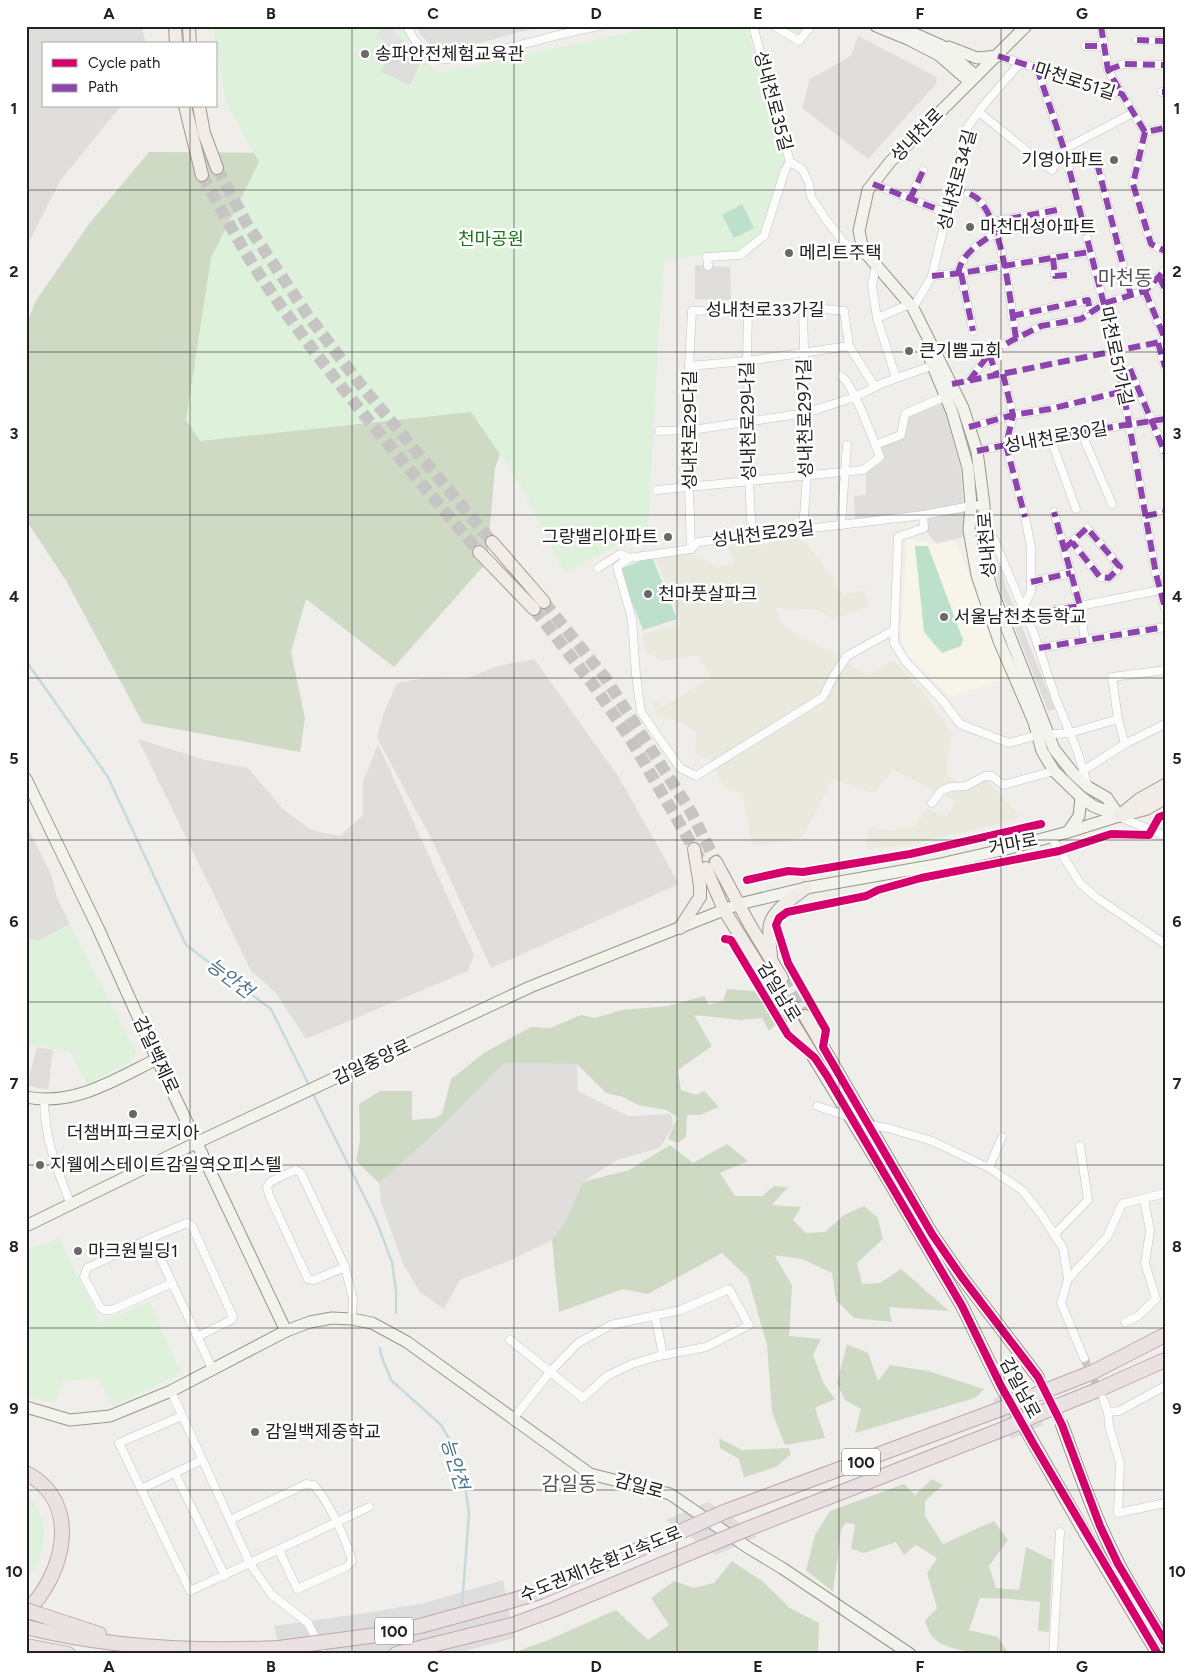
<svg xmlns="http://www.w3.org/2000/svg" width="1191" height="1680" font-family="Figtree,'Noto Sans KR',sans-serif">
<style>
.residential{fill:#dfdedc}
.education{fill:#f7f5e9}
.farmland{fill:#eae9dd}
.forest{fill:#cedac4}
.park{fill:#def1db}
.pitch{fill:#bde0cd}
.parking{fill:#dedddc}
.plaza{fill:#e2e2e4}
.pier{fill:#dedddd}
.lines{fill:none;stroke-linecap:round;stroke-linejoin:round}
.stream{stroke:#c3dbde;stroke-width:2.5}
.street-tunnel{stroke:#c7c5c3;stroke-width:8;stroke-dasharray:8 4;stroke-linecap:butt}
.primary-tunnel{stroke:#c7c5c3;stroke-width:12;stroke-dasharray:12 6;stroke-linecap:butt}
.street-casing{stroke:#c3c3c1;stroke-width:9}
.secondary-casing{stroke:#989885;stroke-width:13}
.primary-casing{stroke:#a4998a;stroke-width:14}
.highway-casing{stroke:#c1a6b0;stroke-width:16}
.street{stroke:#fdfcfc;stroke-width:8}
.secondary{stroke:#f3f3ee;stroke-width:11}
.primary{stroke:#f1ece8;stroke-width:12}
.highway{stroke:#eae1e3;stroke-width:14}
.highway-bridge-casing{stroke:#c1a6b0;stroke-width:16;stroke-linecap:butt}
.highway-bridge{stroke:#eae1e3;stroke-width:14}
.quiet{stroke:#8e44ad;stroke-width:6;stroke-dasharray:12 6;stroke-linecap:butt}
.cycleway-casing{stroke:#fff;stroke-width:11}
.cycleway{stroke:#d6006c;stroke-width:8}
.grid{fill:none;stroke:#222;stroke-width:1;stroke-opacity:0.55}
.poi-dot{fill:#6a6968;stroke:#fff;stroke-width:2}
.labels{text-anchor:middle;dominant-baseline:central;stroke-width:5;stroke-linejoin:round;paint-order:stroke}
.shield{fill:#fff;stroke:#646464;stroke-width:1}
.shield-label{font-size:16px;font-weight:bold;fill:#222}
.poi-label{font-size:18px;fill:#222;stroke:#fff;text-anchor:start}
.street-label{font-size:18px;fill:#222;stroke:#fff}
.park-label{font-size:18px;fill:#1c751b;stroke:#fff}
.water-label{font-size:19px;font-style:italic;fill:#4e7690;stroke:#fff}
.quarter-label{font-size:20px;fill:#555;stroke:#fff}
.neatline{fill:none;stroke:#222;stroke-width:2}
.grid-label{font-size:16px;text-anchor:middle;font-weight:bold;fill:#222}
</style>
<rect width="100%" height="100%" fill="#f0eeeb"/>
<g class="residential">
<polygon points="26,26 141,26 146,43 44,44 44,106 121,106 60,181 26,248"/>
<polygon points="417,26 542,26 444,53 429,44 420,34"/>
<polygon points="858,36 937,77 936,84 868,159 802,108 810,79 851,56"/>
<polygon points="943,403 961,470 965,537 936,543 925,530 923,513 855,519 854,496 866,495 866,472 883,456 881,448 882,444 900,437 908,416"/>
<polygon points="534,659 618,776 679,884 491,968 433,842 377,738 383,715 397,683 423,678 466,679 498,666"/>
<polygon points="138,739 205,760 248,768 283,809 311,830 340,836 363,815 363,782 378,744 474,955 468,971 306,1039 276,993 251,971"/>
<polygon points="26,824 51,874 57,898 70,924 39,941 26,939"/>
<polygon points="504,1063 577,1064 578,1091 628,1116 671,1114 674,1125 660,1148 617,1160 583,1182 565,1222 552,1240 511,1260 460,1280 444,1309 420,1292 403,1264 381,1202 379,1183 436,1132"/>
</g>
<polygon class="education" points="907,539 937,544 956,541 1008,678 950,697 908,656 901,637"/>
<polygon class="farmland" points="791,535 807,543 843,594 865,590 869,607 834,619 818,610 776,608 782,624 799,636 831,651 840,659 868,676 893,660 924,693 952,733 946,774 968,790 985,778 1020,816 1015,820 908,845 866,849 868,827 890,831 915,826 927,809 947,816 956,801 893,770 874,793 833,779 802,838 752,846 743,794 725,788 708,758 695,754 696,733 682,723 656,715 653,701 665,706 711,677 697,655 662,660 645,651 643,634 681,624 656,559 690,553 717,567 734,564 728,545 764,545"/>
<g class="forest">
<polygon points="149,152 302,153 539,344 495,468 487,562 394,667 306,599 291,652 305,718 300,752 143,723 65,579 26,520 26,327 35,302 89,224"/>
<polygon points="727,989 765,992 781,1020 769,1031 762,1018 741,1020 694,1015 712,1046 678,1070 681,1090 696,1095 704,1091 719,1107 700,1115 687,1115 686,1137 678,1143 668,1139 678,1117 666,1110 638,1105 623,1097 606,1093 577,1064 504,1063 436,1132 379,1183 356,1161 360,1140 359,1104 380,1091 412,1091 412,1120 435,1118 442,1114 451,1079 484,1053 531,1027 550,1028 581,1015 595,1018 622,1010 668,1006 704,996 709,1005 723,1001"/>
<polygon points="727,1144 748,1161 720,1173 735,1196 762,1196 774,1186 788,1187 772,1205 801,1207 793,1220 806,1233 825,1232 844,1215 864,1206 878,1218 883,1239 857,1263 862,1284 880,1283 901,1269 949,1311 889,1307 892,1322 854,1318 836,1300 832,1273 802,1259 774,1255 792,1285 789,1336 821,1339 813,1355 824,1384 835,1399 815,1408 825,1438 785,1445 772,1412 767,1345 748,1278 722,1253 648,1294 623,1289 559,1312 552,1240 565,1222 583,1182 629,1170 670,1145 693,1163"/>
<polygon points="847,1344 868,1353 878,1381 890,1365 928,1371 984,1389 975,1398 855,1433 861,1409 845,1400 837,1383"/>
<polygon points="719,1438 742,1450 789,1448 791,1454 776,1467 744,1477 739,1459 720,1448"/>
<path d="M 932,1479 L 943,1485 L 925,1501 L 925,1516 L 943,1544 L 994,1521 L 1008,1540 L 989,1566 L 996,1588 L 1019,1590 L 1026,1547 L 1052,1560 L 1049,1632 L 1038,1631 L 1040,1602 L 1012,1599 L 980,1598 L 969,1630 L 998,1637 L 1009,1654 C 990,1654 943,1653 931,1635 C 928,1631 927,1625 925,1621 L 937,1608 L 927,1573 L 937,1558 L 916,1545 L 904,1555 L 896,1542 L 864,1553 L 851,1549 L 855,1524 L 845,1523 L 841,1531 L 833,1592 L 806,1570 L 815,1535 L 830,1511 L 904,1484 L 915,1495 Z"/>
<polygon points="732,1561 762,1581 790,1608 819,1623 818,1654 805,1652 804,1654 509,1654 546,1641 616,1610 648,1640 669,1625 651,1598 674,1581 694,1588 714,1583"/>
</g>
<g class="park">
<polygon points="213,26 411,26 424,60 438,73 662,26 742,26 748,31 784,160 782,175 761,233 739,251 665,259 660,313 648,528 565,574 520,484 471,412 200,441 186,420 211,258 259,162 226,103"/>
<polygon points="781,26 806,26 799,37"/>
<polygon points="70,924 136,1052 131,1062 87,1084 70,1052 26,1043 26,939 39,941"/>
<polygon points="59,1238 100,1322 150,1302 181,1373 113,1406 98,1377 62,1381 55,1403 26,1396 26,1250"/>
<path d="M 26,1495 C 53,1517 47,1556 26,1579 Z"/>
</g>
<g class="pitch">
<polygon points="742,204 754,228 734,238 722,215"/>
<polygon points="915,546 928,546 963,640 961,646 942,653 924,632"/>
<polygon points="652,557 677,619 643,630 619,569"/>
</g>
<g class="parking">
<polygon points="391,50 420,63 410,85 381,72"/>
<polygon points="695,265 730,267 731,300 695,299"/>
<polygon points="1001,565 1005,585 1055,709 1048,711 998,585 996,566"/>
<polygon points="37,1047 53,1050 48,1090 27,1085"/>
</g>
<polygon class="plaza" points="383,26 393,26 393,30 397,36 406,43 404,47 385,46 384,41 376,37"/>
<g class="pier">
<polygon points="1024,1385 1043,1425 1011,1439 993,1399"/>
<polygon points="708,1502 732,1517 757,1537 716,1555 666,1520"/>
<polygon points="503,1580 514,1638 454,1654 280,1654 274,1626 373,1612 424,1603"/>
</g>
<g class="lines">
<g class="stream">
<polyline points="26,661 108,777 186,945 271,1009 310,1087"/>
<polyline points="312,1092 376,1220 392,1262 396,1291 396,1313"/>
<polyline points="380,1348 381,1355 391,1380 441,1425 451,1442 452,1457 466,1492 469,1513 462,1606"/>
</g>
<polyline class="street-tunnel" points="1084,1358 1100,1393"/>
<g class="primary-tunnel">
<polyline points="217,168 248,226 307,314 360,384 492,542"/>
<path d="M 202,175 C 224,214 244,253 269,289 C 333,382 407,466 479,552"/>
<polyline points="544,602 606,679 691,812 716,862"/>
<polyline points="534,609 594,686 631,740 700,859"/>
<polyline points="782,978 805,1016"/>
<polyline points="769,982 793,1023"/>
<polyline points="1038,1377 1062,1425"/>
</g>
<defs>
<g id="street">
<path d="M 407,26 C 413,39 423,55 438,59 C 445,60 454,58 461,57 C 508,51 553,34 600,26"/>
<polyline points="753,26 790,162 802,169 809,183 811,197 825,218 844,243 866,256"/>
<polyline points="774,26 799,41 811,26"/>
<polyline points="1101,26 1108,70 1122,94"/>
<polyline points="1137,40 1165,41"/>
<polyline points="1085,46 1104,46"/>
<polyline points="998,56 1122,94 1145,132 1165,128"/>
<polyline points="1037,68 1064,149 1116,351 1156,574 1165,608"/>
<polyline points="1108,70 1124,64 1165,65"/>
<polyline points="1162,92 1165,92"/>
<polyline points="979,112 1034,157 1052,170 1064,149 1133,113"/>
<polyline points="1145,132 1133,184 1151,244 1165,251"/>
<polyline points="1097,163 1131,296"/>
<polyline points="873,184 947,213"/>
<path d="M 953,188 C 961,190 971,193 978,199 C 1004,225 1010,302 1016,338"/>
<polyline points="910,199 923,171"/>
<polyline points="992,222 1057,210"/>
<polyline points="1053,258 1055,276 1067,275"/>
<polyline points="876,265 872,285 877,318 896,378"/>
<polyline points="708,266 707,257 740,255 764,236 785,170 790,162"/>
<polyline points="961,273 973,331"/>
<path d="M 958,274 C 961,253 981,243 996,232"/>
<polyline points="932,276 961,273 1089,252"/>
<polyline points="1159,277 1165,289"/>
<polyline points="1145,291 1165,339"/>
<polyline points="803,307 807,476 803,529"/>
<polyline points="748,308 747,361 750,422 749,482 752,535"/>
<polyline points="913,308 932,276 967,128 982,107 1020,63"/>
<polyline points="1012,316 1088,300 1090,313"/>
<polyline points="877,318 910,304"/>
<polyline points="1158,343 1165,367"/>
<polyline points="989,354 997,375"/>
<polyline points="689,366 747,361 849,346"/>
<polyline points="1130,369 1165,453"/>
<polyline points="1003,374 1013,415 1006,445 1025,517 1031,547 1031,592 1023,607"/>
<polyline points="969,381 989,354 1011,341 1041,326 1081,319 1105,303 1145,291 1165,270"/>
<polyline points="969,427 1013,415 1050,409 1124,391"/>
<polyline points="659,431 692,430 806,413 855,397 883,383 934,365"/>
<polyline points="1081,432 1112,504"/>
<polyline points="1050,437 1076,509"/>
<polyline points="875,445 901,435 905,414 946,396"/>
<polyline points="977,451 1034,439 1165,419"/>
<path d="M 657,490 L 863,470 L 880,457 C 874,442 853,383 841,376"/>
<polyline points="1054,512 1080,606 1085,641"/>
<polyline points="923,515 924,528 898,537 894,643 906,662 943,701 960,724 1009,743 1038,735 1070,733 1118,719"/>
<polyline points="1145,516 1165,512"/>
<polyline points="987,523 1034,634 1056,699 1077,750 1088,787"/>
<polyline points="841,525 847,445"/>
<polyline points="691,549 689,488 692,430 689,366 692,311 803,307 844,311 849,346 875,387"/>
<polyline points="1064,549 1087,528 1120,567 1109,578 1100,577 1072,542"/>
<polyline points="629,558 617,567 632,619 636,675 641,712 680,768 696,776 823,697 833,677 847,656 894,630"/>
<polyline points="598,568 620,554 629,558 691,549 698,542 923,515 971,506 984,505"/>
<polyline points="1031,582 1071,573"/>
<polyline points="1047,611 1080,606 1160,590"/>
<polyline points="1039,648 1165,627"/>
<polyline points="1125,744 1118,719 1112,677 1165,670"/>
<polyline points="1084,770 1125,744 1165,724"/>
<polyline points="932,803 941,791 950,787 966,786 985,776 992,776 1003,785 1054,771"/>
<polyline points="1120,817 1165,836"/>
<polyline points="1051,837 1080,883 1097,898 1165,944"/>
<path d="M 44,1098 C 44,1137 57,1170 71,1205"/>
<polyline points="817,1106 850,1117"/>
<polyline points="869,1125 888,1128 932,1141 989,1168 1022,1190 1041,1214 1063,1248 1068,1279"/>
<polyline points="989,1168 1002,1137"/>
<polygon points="295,1170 301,1173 345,1267 314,1280 308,1279 269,1195 267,1187 270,1182"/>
<polyline points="1054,1235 1088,1200 1080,1146"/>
<polyline points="151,1238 212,1368"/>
<polyline points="345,1267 353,1299 352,1319"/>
<polyline points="172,1283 112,1310 104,1310 100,1307 84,1277 87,1268 151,1238 187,1223 192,1226 233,1317 231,1320 197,1337"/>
<polyline points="655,1315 663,1355"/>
<polyline points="1125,1322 1138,1316 1156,1299 1145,1263 1150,1231 1144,1199"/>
<polyline points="510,1340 583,1398 607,1376 632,1364 659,1356 706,1347 749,1325 729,1289 681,1310 611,1325 578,1343 550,1372 513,1419"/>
<polyline points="1084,1358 1061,1303 1068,1279 1107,1237 1122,1204 1165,1193"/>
<polyline points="171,1391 250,1564 272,1595 308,1623 324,1654"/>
<polyline points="1103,1399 1108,1412 1109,1426 1120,1463 1118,1513 1165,1503"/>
<polyline points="1108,1412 1119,1411 1165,1386"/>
<polyline points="182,1416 119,1443 190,1591 369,1507"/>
<polyline points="175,1473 225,1576"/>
<polyline points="141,1489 202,1460"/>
<path d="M 230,1520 L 306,1484 L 314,1485 C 330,1504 345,1537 352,1561 L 346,1567 L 297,1589 L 279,1550"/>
<polyline points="1053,1654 1060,1532"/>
</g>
<g id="secondary">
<polyline points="876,26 910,40 939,55 970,82"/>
<polyline points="897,26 942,46 976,76"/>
<polyline points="1026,26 890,162 868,190 859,231 863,250 913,308 963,408 977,451 984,505 985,561 991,588 1054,749 1073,773 1088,787 1107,798 1119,816"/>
<polyline points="949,47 977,58 998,56"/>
<polyline points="928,354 952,412 968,468 971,506 969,530 977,575 999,641 1034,722 1042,751 1054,771 1081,797 1093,806 1119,816"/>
<polyline points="26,779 98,928 157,1059 286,1331"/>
<polyline points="1068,832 1079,816 1081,797"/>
<path d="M 26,1097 C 74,1107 116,1079 157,1059"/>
<polyline points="26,1226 198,1142 530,987 739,904 806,888 936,865 1006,849 1068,832 1119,816"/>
<polyline points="26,1407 70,1420 110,1416 171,1391 286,1331 310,1322 332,1318 352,1319 372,1323 407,1342 590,1474 670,1494 747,1547 782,1568 910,1654"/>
</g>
<g id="primary">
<polyline points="175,26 176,44"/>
<polyline points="189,26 190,44"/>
<polyline points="185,106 202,175"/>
<polyline points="199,106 204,133 217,168"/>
<polyline points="492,542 544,602"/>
<polyline points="479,552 534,609"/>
<polyline points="1123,815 1146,809 1165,798"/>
<polyline points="1119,816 1140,799 1165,785"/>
<polyline points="716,862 750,925 782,978"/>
<polyline points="706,868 724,910 769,982"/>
<polyline points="680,928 700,897 700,886 694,849"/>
<path d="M 771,956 C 770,946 768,934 770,924 C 774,909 794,897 806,888"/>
<polyline points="805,1016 932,1234 961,1276 1038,1377"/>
<polyline points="793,1023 882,1169 962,1306 1001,1386 1085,1533 1158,1654"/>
<path d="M 1062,1425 C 1079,1471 1095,1519 1118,1563 C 1132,1590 1149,1616 1165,1642"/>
</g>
<g id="highway">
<polyline points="1030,1397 1093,1372 1165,1335"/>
<polyline points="1038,1414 1100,1389 1165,1360"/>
<path d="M 26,1473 C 83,1503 64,1575 26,1612"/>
<polyline points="724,1512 998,1410"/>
<polyline points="747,1529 1006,1428"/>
<polyline points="507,1602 540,1592 682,1531"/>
<polyline points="47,1617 99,1634"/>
<path d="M 26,1627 C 109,1648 194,1652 279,1648"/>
<polyline points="26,1646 68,1654"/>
<polyline points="396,1654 512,1625 555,1609 704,1547"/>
</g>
</defs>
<use href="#street" class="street-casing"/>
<use href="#secondary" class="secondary-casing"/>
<use href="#primary" class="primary-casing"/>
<use href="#highway" class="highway-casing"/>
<use href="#street" class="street"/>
<use href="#secondary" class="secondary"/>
<use href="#primary" class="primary"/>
<use href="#highway" class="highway"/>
<defs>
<g id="highway-bridge">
<polyline points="998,1410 1030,1397"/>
<polyline points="1006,1428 1038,1414"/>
<polyline points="682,1531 724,1512"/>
<polyline points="704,1547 747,1529"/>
<polyline points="26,1610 47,1617"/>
<polyline points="279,1648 377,1635 420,1626 507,1602"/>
</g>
</defs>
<use href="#highway-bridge" class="highway-bridge-casing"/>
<use href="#highway-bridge" class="highway-bridge"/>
<g class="quiet">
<polyline points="1101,26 1108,70 1122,94"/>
<polyline points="1137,40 1165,41"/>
<polyline points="1085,46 1104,46"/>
<polyline points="998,56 1122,94 1145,132 1165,128"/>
<polyline points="1037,68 1064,149 1116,351 1156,574 1165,608"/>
<polyline points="1108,70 1124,64 1165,65"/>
<polyline points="1162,92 1165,92"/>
<polyline points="1145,132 1133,184 1151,244 1165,251"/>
<polyline points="1097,163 1131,296"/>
<polyline points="873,184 947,213"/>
<path d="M 953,188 C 961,190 971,193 978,199 C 1004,225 1010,302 1016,338"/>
<polyline points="910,199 923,171"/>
<polyline points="992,222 1057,210"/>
<polyline points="1053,258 1055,276 1067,275"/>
<polyline points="961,273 973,331"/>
<path d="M 958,274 C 961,253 981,243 996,232"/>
<polyline points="932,276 961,273 1089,252"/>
<polyline points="1159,277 1165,289"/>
<polyline points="1145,291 1165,339"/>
<polyline points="1012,316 1088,300 1090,313"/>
<polyline points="1158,343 1165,367"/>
<polyline points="989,354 997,375"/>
<polyline points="1130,369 1165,453"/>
<polyline points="1003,374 1013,415 1006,445 1025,517"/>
<polyline points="969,381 989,354 1011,341 1041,326 1081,319 1105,303 1145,291 1165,270"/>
<polyline points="952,384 1165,341"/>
<polyline points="969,427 1013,415 1050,409 1124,391"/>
<polyline points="977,451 1034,439 1165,419"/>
<polyline points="1145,516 1165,512"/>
<polyline points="1064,549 1087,528 1120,567 1109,578 1100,577 1072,542"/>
<polyline points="1031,582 1071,573"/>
<polyline points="1047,611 1080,606 1054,512"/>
<polyline points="1039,648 1165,627"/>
</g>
<defs>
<g id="cycleway">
<polyline points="1165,815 1159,817 1149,835 1111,834 1059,851 921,878 878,890 866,896 787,912 779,918 776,925 788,963 826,1030 823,1047 932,1234 961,1276 1038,1377 1062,1425 1100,1526 1118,1564 1165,1642"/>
<polyline points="747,880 788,871 803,872 910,854 1041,824"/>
<polyline points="725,939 731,940 788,1035 815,1058 827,1076 962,1306 1001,1386 1033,1443 1158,1654"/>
</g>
</defs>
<use href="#cycleway" class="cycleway-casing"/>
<use href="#cycleway" class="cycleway"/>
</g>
<path class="grid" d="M 190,26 L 190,44M 352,26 L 352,1654M 514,26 L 514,1654M 677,26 L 677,1654M 839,26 L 839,1654M 1001,26 L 1001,1654M 190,106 L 190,1654M 26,190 L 1165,190M 26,352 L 1165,352M 26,515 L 1165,515M 26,678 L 1165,678M 26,840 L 1165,840M 26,1002 L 1165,1002M 26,1165 L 1165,1165M 26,1328 L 1165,1328M 26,1490 L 1165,1490"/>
<g class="poi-dot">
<circle cx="365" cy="54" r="5"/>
<circle cx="1114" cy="160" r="5"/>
<circle cx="970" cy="227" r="5"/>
<circle cx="789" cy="253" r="5"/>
<circle cx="909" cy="351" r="5"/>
<circle cx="668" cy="537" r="5"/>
<circle cx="648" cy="594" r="5"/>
<circle cx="944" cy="617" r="5"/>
<circle cx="133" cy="1114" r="5"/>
<circle cx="40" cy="1165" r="5"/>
<circle cx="78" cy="1251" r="5"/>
<circle cx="255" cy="1432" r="5"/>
</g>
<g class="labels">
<g class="shield">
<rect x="842" y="1448.5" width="38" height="27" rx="4"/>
<rect x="375" y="1617.5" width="38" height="27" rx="4"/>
</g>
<g class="shield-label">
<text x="861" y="1462">100</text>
<text x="394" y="1631">100</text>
</g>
<g class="poi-label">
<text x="375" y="54">송파안전체험교육관</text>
<text x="1104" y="160" text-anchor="end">기영아파트</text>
<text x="980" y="227">마천대성아파트</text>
<text x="799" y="253">메리트주택</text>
<text x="919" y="351">큰기쁨교회</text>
<text x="658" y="537" text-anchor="end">그랑밸리아파트</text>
<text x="658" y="594">천마풋살파크</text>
<text x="954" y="617">서울남천초등학교</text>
<text x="133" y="1133" text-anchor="middle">더챔버파크로지아</text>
<text x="50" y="1165">지웰에스테이트감일역오피스텔</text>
<text x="88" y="1251">마크원빌딩1</text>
<text x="265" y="1432">감일백제중학교</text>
</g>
<g class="street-label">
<text transform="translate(1075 81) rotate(18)">마천로51길</text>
<text transform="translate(773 101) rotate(75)">성내천로35길</text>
<text transform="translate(917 135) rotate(-46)">성내천로</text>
<text transform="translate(957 180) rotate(-75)">성내천로34길</text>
<text x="765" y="310">성내천로33가길</text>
<text transform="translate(1116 356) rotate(78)">마천로51가길</text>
<text transform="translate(805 418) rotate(-91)">성내천로29가길</text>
<text transform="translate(748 421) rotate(-91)">성내천로29나길</text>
<text transform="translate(690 430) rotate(-90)">성내천로29다길</text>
<text transform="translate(1056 437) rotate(-10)">성내천로30길</text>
<text transform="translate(763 534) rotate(-7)">성내천로29길</text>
<text transform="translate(987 545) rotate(-94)">성내천로</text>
<text transform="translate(1013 844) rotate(-11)">거마로</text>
<text transform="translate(779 992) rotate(59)">감일남로</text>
<text transform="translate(156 1055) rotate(65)">감일백제로</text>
<text transform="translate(372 1062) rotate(-25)">감일중앙로</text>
<text transform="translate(1020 1388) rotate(62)">감일남로</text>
<text transform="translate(639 1486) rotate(15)">감일로</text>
<text transform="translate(601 1564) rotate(-22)">수도권제1순환고속도로</text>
</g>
<g class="park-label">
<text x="491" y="239">천마공원</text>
</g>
<g class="water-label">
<text transform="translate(230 978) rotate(37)">능안천</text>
<text transform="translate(455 1464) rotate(73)">능안천</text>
</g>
<g class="quarter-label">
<text x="1125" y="278">마천동</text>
<text x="569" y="1484">감일동</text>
</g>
</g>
<rect width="1191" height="1680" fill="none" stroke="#ffffff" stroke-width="55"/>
<rect x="42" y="42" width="175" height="65" fill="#ffffff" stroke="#a7a7a7"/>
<rect x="52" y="59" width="25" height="8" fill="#d6006c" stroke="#a7a7a7"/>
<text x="88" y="68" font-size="15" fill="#222222">Cycle path</text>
<rect x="52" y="84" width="25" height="8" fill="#8e44ad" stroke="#a7a7a7"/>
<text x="88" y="92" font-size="15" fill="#222222">Path</text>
<rect x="28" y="28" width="1136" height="1624" class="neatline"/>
<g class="grid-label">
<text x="109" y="19">A</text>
<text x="271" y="19">B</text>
<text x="433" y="19">C</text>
<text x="596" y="19">D</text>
<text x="758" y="19">E</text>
<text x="920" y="19">F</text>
<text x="1082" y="19">G</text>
<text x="14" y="114">1</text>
<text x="1177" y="114">1</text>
<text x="14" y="277">2</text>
<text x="1177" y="277">2</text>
<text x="14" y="439">3</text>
<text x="1177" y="439">3</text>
<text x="14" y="602">4</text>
<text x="1177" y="602">4</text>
<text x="14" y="764">5</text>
<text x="1177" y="764">5</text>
<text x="14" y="927">6</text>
<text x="1177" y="927">6</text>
<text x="14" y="1089">7</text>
<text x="1177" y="1089">7</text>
<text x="14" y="1252">8</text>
<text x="1177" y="1252">8</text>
<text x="14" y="1414">9</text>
<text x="1177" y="1414">9</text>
<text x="14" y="1577">10</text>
<text x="1177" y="1577">10</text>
<text x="109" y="1672">A</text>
<text x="271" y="1672">B</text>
<text x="433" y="1672">C</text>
<text x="596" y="1672">D</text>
<text x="758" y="1672">E</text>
<text x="920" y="1672">F</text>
<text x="1082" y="1672">G</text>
</g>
</svg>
